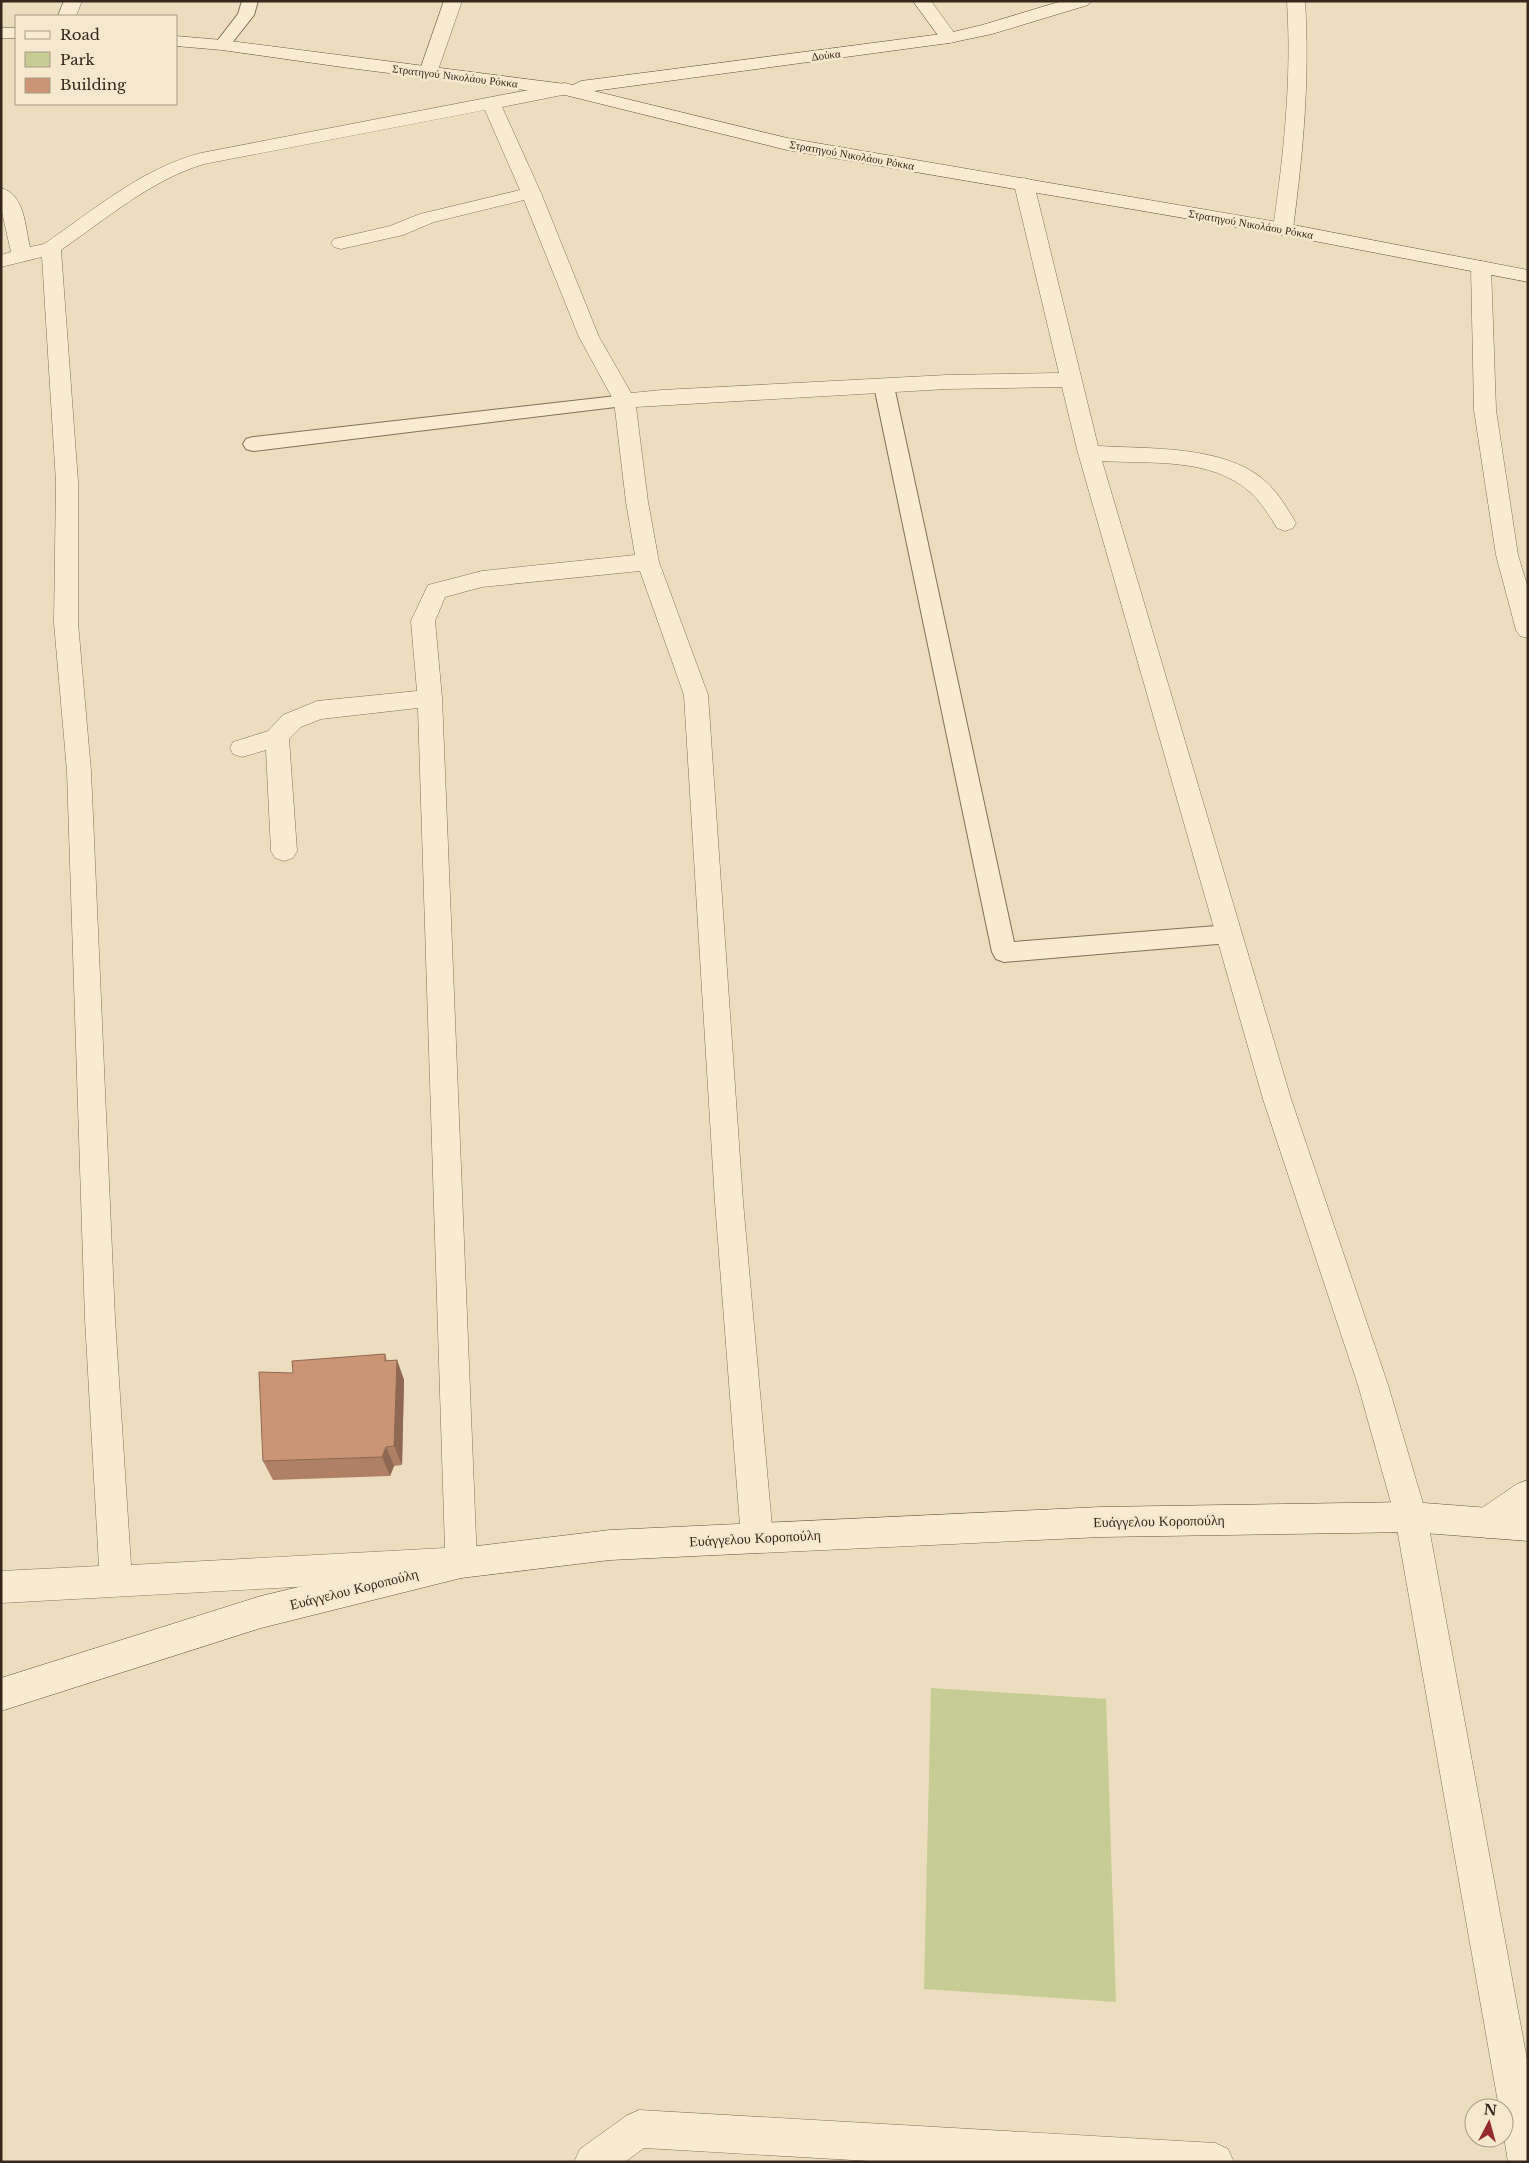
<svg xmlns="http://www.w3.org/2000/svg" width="1529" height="2163" font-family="'Libre Baskerville',serif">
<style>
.green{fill:#c7cb94}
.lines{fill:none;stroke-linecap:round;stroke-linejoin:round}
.lane-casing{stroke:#856e58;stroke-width:2}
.street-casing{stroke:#856e58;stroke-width:1}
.secondary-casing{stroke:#674f3b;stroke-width:1}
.lane{fill:#f8ebd2;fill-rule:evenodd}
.street{fill:#f8ebd2;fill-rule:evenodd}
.secondary{fill:#f8ebd2;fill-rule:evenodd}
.wall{fill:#af8065}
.shaded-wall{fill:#8e6852}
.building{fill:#cb9575;stroke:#8e6852}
.labels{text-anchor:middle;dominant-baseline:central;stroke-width:5;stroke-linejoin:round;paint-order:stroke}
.far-street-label{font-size:11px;fill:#35271c;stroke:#f5e8cf}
.street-label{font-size:14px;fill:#35271c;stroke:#f5e8cf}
</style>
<rect width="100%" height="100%" fill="#edddbf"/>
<polygon class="green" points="931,1688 1106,1699 1116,2002 924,1989"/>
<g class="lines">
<defs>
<g id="lane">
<polygon points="242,1 258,1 254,15 228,48 216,48 214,45 238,14"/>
<polygon points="884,380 891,382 894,386 1014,942 1229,925 1237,927 1241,934 1237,941 1229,943 1004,962 996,959 992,952 874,386 877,382"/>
<polygon points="625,395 632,397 635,401 632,405 253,451 246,449 243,444 246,439 253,437"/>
</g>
<g id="street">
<polygon points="64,1 82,1 76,16 58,16"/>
<polygon points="444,1 462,1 437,73 434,77 428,79 422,77 419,73"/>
<polygon points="913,1 931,1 958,38 955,42 949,43 943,42"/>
<path d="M 1287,1 L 1305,1 C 1310,78 1303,153 1293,229 L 1290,233 L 1283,235 L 1276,233 L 1273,229 C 1284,153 1292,78 1287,1 Z"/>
<path d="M 565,83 L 572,85 L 574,89 L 572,93 L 502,107 L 541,193 L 599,337 L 631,393 L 662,390 L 947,375 L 1059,373 L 1014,184 L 1017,180 L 1024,178 L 1031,180 L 1034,184 L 1098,446 C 1149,449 1223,445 1264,480 C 1278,492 1287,508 1296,523 L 1293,528 L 1285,531 L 1277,528 C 1269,515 1261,502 1250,492 C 1211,457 1150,464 1102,461 L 1291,1099 L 1388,1385 L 1427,1517 L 1528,2065 L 1528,2162 L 1508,2162 L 1504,2137 L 1504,2108 L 1499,2108 L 1395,1517 L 1358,1385 L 1263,1099 L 1078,453 L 1062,387 L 947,389 L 636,407 L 648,502 L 659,562 L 708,695 L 743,1202 L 773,1538 L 768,1549 L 757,1553 L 746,1549 L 741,1538 L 715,1202 L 684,695 L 640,571 L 482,587 L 445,597 L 435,621 L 442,698 L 477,1563 L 472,1574 L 461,1578 L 1,1603 L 1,1571 L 99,1566 L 85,1319 L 67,771 L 54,623 L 56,482 L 42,257 L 1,267 L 1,255 L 11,252 L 1,208 L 1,188 C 25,194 25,227 30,247 L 44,244 C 94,210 142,168 201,153 ZM 485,110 L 520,190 L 420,214 L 390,226 L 334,239 L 331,243 L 334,247 L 341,249 L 403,235 L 434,222 L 524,200 L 579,337 L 614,401 L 626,502 L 635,555 L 482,571 L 428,585 L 411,621 L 417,691 L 317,701 L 283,715 L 268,731 L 233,742 L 230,748 L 233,754 L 242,757 L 266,750 L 271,851 L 275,858 L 284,861 L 293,858 L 297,851 L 289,739 L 301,727 L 321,719 L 418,708 L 445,1548 L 131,1565 L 115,1319 L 91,771 L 78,623 L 78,482 L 61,250 C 106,219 151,180 204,164 Z"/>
<polygon points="1481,261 1488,263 1491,267 1496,410 1518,555 1528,588 1528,638 1520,636 1516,630 1496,555 1474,410 1471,267 1474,263"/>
<polygon points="1528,1480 1528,1513 1498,1534 1487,1538 1476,1534 1471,1523 1476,1512 1517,1484"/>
<polygon points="639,2110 1215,2143 1228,2149 1234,2162 887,2162 644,2148 625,2162 574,2162 580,2149 626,2116"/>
</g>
<g id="secondary">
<polygon points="1062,1 1091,1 1088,5 992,34 949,43 594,91 787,138 1283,223 1528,270 1528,282 1283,235 787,150 565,95 349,68 222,50 176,46 176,36 222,40 573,85 581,81 949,33 982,25"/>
<rect x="1" y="28" width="15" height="10"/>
<polygon points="1411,1502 1528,1511 1528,1541 1411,1532 1101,1537 610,1560 461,1578 261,1628 1,1711 1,1678 261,1596 461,1548 610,1530 1101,1507"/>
</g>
</defs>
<use href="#lane" class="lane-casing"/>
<use href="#street" class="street-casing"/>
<use href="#secondary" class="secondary-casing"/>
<use href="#lane" class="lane"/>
<use href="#street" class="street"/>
<use href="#secondary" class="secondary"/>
</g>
<polygon class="wall" points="385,1354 387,1361 397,1360 404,1380 402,1465 394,1466 390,1476 273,1480 263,1461 293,1373"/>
<g class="shaded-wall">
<polygon points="397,1360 404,1380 402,1465 394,1446"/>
<polygon points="386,1447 394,1466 390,1476 382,1457"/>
</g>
<polygon class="building" points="385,1354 385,1361 397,1360 394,1446 386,1447 382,1457 263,1461 259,1372 293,1373 292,1361"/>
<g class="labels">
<g class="far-street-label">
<text transform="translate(826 55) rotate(-7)">Δούκα</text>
<text transform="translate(455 76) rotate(7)">Στρατηγού Νικολάου Ρόκκα</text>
<text transform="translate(852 155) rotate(10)">Στρατηγού Νικολάου Ρόκκα</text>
<text transform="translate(1251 224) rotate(10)">Στρατηγού Νικολάου Ρόκκα</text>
</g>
<g class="street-label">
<text transform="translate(1159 1521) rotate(-1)">Ευάγγελου Κοροπούλη</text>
<text transform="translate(755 1538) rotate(-3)">Ευάγγελου Κοροπούλη</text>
<text transform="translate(354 1589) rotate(-14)">Ευάγγελου Κοροπούλη</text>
</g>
</g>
<rect width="1529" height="2163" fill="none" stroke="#35271c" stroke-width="5"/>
<rect x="15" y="15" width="162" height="90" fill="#f5e8cf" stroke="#a89b87"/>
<rect x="25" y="31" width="25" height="8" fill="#f8ebd2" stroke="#a89b87"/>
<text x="60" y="40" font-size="15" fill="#35271c">Road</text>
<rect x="25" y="52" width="25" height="15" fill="#c7cb94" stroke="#a89b87"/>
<text x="60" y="65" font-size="15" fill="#35271c">Park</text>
<rect x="25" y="78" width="25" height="15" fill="#cb9575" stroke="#a89b87"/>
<text x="60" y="90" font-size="15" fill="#35271c">Building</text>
<g transform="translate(1489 2123) rotate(6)"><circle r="24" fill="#f5e8cf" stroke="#a89b87"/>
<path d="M0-4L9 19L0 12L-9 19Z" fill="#94292e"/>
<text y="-8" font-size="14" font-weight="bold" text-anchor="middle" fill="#35271c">N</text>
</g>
</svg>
